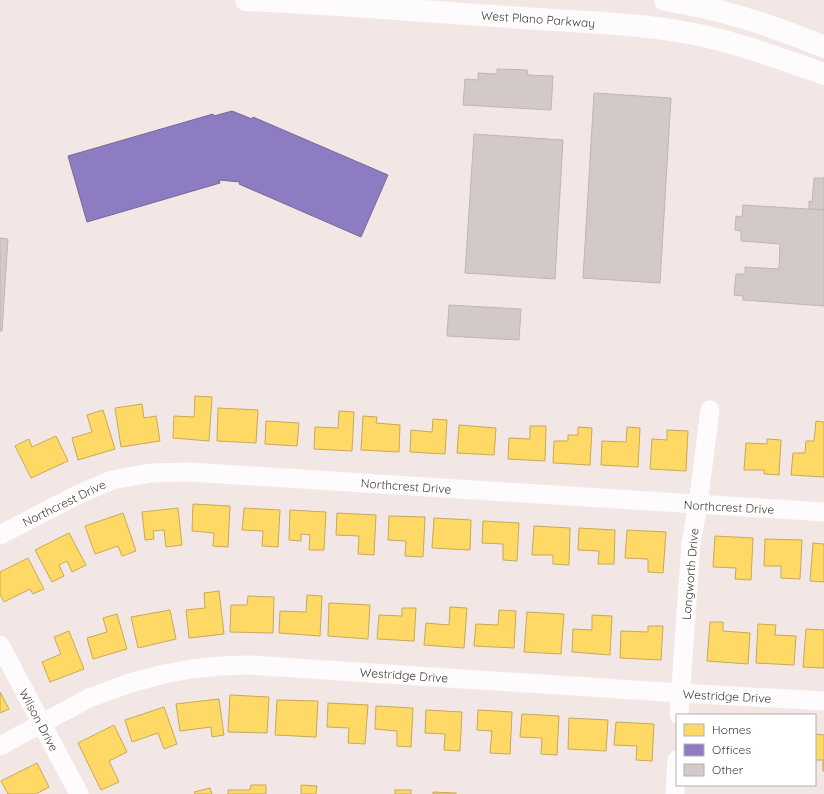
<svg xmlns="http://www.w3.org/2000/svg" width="824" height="794" font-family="Quicksand,sans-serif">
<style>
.homes{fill:#ffd966;stroke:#c7a958}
.offices{fill:#8e7cc3;stroke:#786899}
.building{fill:#d3c9c7;stroke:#bfb6b5}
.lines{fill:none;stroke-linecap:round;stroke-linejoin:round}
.minor{stroke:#fdfbfb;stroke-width:19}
.major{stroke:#fdfbfb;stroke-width:22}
.labels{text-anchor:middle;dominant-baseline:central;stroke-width:4;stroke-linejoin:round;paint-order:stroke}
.street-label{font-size:12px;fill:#433a38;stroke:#fff}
</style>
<rect width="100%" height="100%" fill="#f3e7e5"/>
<g class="homes">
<polygon points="195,396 212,397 209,441 173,438 174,416 194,417"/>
<polygon points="142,404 144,418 156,416 160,441 121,447 115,408"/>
<polygon points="218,408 258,410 256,443 217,441"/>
<polygon points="103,410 115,449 78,460 72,438 92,432 87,415"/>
<polygon points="339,411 354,412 352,451 314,449 315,427 338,428"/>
<polygon points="363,416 377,417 376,423 400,425 399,452 361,450"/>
<polygon points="433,419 447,420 445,454 410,452 411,430 432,432"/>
<polygon points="266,421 299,423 297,446 265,444"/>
<polygon points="816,421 824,422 824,477 791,475 793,453 805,453 806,441 814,441"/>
<polygon points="459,425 496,428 494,455 457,453"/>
<polygon points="530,426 546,426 545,461 508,459 509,438 530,439"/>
<polygon points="578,427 592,428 590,465 553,463 554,441 568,441 568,435 578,435"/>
<polygon points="627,427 640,428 638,467 601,465 602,441 626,442"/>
<polygon points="667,430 688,431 686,471 650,469 652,439 667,440"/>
<polygon points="56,436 68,461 31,478 15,446 29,439 32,447"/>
<polygon points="767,439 781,440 779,475 764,474 764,470 744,470 746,443 767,444"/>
<polygon points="193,504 230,506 228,547 213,546 214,533 192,531"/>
<polygon points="178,508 182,545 166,547 164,530 153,531 154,539 145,540 142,512"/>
<polygon points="244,508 280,510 278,547 262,546 263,531 242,530"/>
<polygon points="290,510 326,512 324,550 309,550 310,535 301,534 301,541 289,540"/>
<polygon points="123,513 136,551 122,556 118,546 95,554 85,526"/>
<polygon points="337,513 376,515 374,555 358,554 359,536 336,535"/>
<polygon points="389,516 425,517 423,557 405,556 406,541 388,540"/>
<polygon points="434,518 471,520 470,550 432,548"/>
<polygon points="483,521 519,523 517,561 503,560 503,544 482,543"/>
<polygon points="534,526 570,528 569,565 553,564 553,555 532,555"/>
<polygon points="579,528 615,530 614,564 598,564 599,551 578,550"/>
<polygon points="627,530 666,532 663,573 648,572 648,559 625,558"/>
<polygon points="69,533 86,565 72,572 67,561 59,565 64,576 52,582 35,550"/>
<polygon points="715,536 753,538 751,580 735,579 736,568 713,567"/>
<polygon points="765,539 802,540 800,579 781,578 781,566 764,566"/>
<polygon points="813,543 824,544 824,582 810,581"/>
<polygon points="28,558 44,589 33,594 30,589 4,602 0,594 0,572"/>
<polygon points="219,591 224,634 189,638 186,610 205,608 204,593"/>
<polygon points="307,595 322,596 320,636 279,633 280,611 306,612"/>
<polygon points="248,596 274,597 273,633 230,632 231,605 247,605"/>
<polygon points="329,603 370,605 368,639 328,636"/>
<polygon points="450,607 467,608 464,648 424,645 426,623 449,625"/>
<polygon points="402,608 416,608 414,641 377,639 379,615 402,616"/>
<polygon points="170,610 176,639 138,648 131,617"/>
<polygon points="499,610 516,611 514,648 474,646 476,624 498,625"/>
<polygon points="527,612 564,614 561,654 524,652"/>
<polygon points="117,614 127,649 93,659 87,638 107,632 103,618"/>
<polygon points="592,615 612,616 610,655 572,652 573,629 592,630"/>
<polygon points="710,622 723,622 723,631 750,633 748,664 707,661"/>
<polygon points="758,624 776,625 775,635 796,636 794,665 756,663"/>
<polygon points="648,626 663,626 661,660 620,658 621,631 648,632"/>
<polygon points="806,629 824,630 824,668 803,667"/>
<polygon points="69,631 84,669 50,682 42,662 61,654 54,637"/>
<polygon points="0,692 9,709 0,713"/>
<polygon points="230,695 269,697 267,733 228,732"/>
<polygon points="219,699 224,735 212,737 211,727 180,731 176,704"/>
<polygon points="277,700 318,701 316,737 275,735"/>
<polygon points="328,703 368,705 365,744 348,743 349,728 327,727"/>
<polygon points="376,706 413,708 411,747 397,746 397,731 375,729"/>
<polygon points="164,707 177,744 164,749 158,733 132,742 125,720"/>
<polygon points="426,710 462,712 460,751 444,750 445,734 425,733"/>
<polygon points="478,710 512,712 510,754 490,753 492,731 477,730"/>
<polygon points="522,714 559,716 557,755 541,754 542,738 520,737"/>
<polygon points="569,718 608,720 606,751 568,749"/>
<polygon points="616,722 654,724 652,761 636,760 637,746 614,745"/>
<polygon points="114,725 127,752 109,761 119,782 101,790 78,743"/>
<polygon points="815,734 824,735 824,771 823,771 823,760 815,760"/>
<polygon points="37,763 49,787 36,794 8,794 1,781"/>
<polygon points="251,785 266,785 266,794 228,794 228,790 250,790"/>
<polygon points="301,785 317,786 316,794 301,794"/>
<polygon points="210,788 212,794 195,794 194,792"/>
<rect x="395" y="790" width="16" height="4"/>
<polygon points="433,792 456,793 456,794 433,794"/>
</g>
<polygon class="offices" points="232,111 252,119 253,117 388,175 361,237 239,184 240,182 219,180 220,183 87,222 68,156 213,114 214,116"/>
<g class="building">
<polygon points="497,69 527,70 528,75 553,76 551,110 463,105 465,79 478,80 478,73 497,74"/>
<polygon points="594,93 671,98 660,283 583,278"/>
<polygon points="474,134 563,140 555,279 465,273"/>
<polygon points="814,178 824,178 824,210 809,209 809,201 812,202"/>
<polygon points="743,205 824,210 824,306 743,300 743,296 734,295 736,274 745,274 745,267 779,269 780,244 741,241 741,231 735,230 736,216 742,217"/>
<polygon points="0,238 8,239 2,331 0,331"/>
<polygon points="449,305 521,309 519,340 447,336"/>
</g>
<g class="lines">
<g class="minor">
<polyline points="0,535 77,495 112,480 150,473 189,472 824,512"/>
<polyline points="0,645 79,794"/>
<polyline points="679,715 691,543 698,505 710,410"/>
<polyline points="0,746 89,698 130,683 164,674 192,669 220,666 248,665 681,693 824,701"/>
<polyline points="675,794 677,760"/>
</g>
<g class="major">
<path d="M 246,0 C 339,4 431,12 523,18 C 580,22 638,23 694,34 C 739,43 781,59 824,74"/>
<path d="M 665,0 C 721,9 773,25 824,47"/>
</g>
</g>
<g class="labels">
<g class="street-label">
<text transform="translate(538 19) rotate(4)">West Plano Parkway</text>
<text transform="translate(406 486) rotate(4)">Northcrest Drive</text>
<text transform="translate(64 503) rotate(-26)">Northcrest Drive</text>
<text transform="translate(729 507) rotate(3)">Northcrest Drive</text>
<text transform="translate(690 574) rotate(-85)">Longworth Drive</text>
<text transform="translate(404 675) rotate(4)">Westridge Drive</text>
<text transform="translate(727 696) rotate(3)">Westridge Drive</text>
<text transform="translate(39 720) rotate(62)">Wilson Drive</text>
</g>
</g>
<rect x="676" y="714" width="140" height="72" fill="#ffffff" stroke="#b4b0af"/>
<rect x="684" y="724" width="20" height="12" fill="#ffd966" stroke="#b4b0af"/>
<text x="712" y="734" font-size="12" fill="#433a38">Homes</text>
<rect x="684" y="744" width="20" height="12" fill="#8e7cc3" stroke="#b4b0af"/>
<text x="712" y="754" font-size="12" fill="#433a38">Offices</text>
<rect x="684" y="764" width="20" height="12" fill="#d3c9c7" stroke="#b4b0af"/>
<text x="712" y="774" font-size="12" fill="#433a38">Other</text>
</svg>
